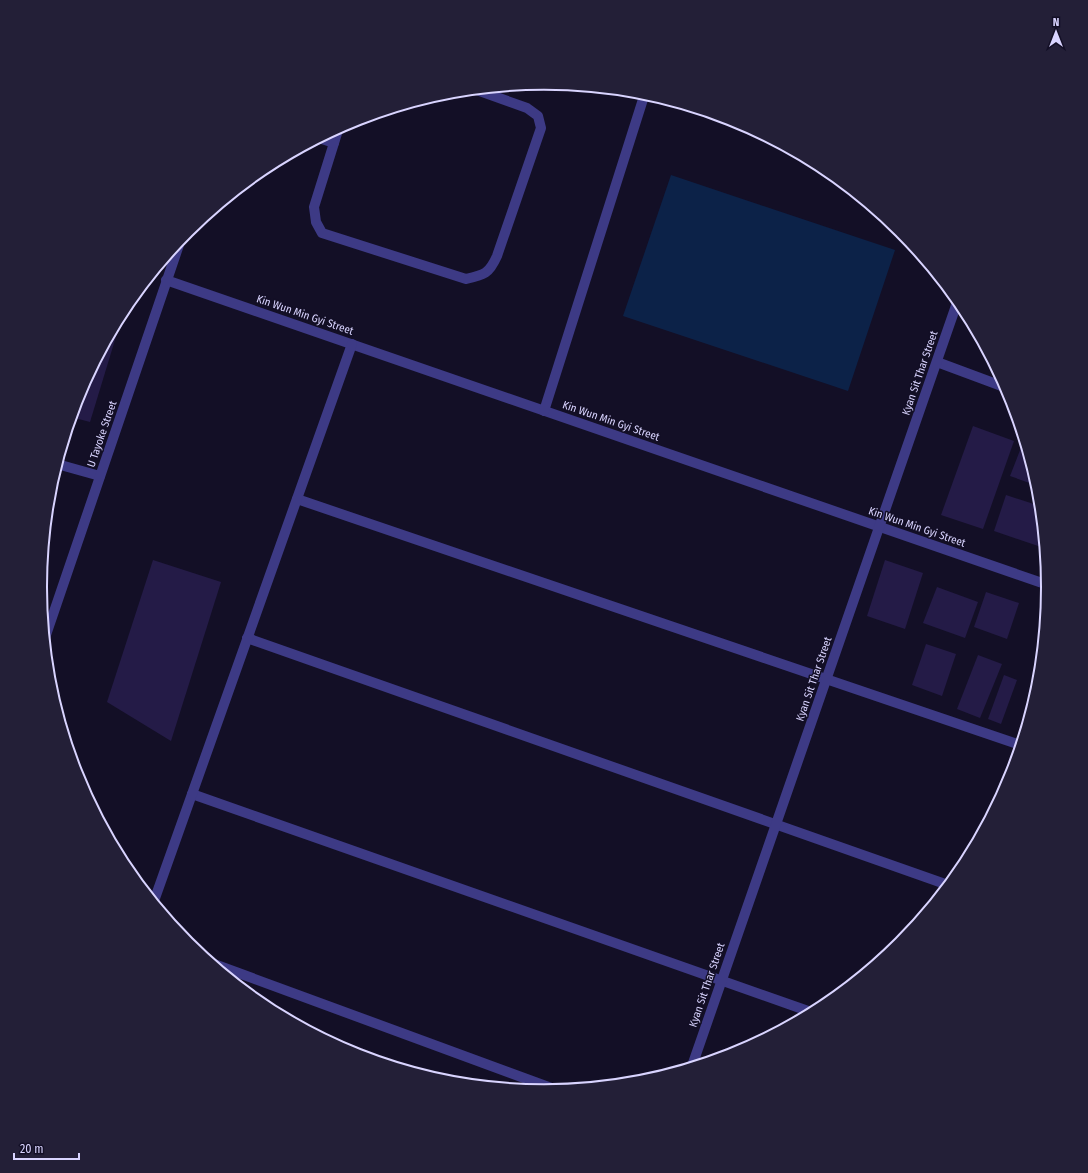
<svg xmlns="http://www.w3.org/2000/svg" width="1088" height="1173" font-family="'Fira Sans Condensed',sans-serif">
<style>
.water{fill:#0c2248}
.building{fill:#241b47}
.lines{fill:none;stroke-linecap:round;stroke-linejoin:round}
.lane{stroke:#3d3a85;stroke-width:10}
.street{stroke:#3d3a85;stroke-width:10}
.labels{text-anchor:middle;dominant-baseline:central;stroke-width:3;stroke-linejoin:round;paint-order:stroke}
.street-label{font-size:11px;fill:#d9d4ff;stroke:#130f26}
.rim{fill:none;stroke:#d9d4ff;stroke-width:2}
</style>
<rect width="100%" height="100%" fill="#130f26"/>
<polygon class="water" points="671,175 895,250 848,391 623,316"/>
<g class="building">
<polygon points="125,307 90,422 71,417 78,393"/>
<polygon points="973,426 1014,441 983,529 941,515"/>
<polygon points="1024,440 1030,462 1038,486 1010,476"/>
<polygon points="1006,495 1040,506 1044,548 994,531"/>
<polygon points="153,560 221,582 171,741 107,702"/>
<polygon points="885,560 923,573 905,629 867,616"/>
<polygon points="937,587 978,602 965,638 923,623"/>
<polygon points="986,592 1019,603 1007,639 974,627"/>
<polygon points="926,644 956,654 942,696 912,685"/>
<polygon points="978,655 1002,664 980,718 957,709"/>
<polygon points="1004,675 1017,680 1001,724 988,719"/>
</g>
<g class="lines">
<polyline class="lane" points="57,464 100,476"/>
<g class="street">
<path d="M 339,127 L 314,207 L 316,222 L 322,233 L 466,279 C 484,275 489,274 497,256 L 541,128 L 538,116 L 527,108 L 474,89"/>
<polyline points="319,138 334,143"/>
<polyline points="166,280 1048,585"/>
<polyline points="937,362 1007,388"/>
<polyline points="544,411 645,93"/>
<polyline points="297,499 1020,745"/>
<polyline points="45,638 181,239"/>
<polyline points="247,638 948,885"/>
<polyline points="192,794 811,1012"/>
<polyline points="154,901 352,344"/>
<polyline points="214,964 554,1089"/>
<polyline points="692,1066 958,300"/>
</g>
</g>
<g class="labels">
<g class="street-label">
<text transform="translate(305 315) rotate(19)">Kin Wun Min Gyi Street</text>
<text transform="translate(920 373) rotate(-71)">Kyan Sit Thar Street</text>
<text transform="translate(611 421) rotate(19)">Kin Wun Min Gyi Street</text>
<text transform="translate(102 434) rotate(-71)">U Tayoke Street</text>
<text transform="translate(917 527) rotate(19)">Kin Wun Min Gyi Street</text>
<text transform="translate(814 679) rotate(-71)">Kyan Sit Thar Street</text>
<text transform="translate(707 985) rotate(-71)">Kyan Sit Thar Street</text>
</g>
</g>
<path d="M0 0H1088V1173H0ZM47 587a497 497 0 1 1 994 0a497 497 0 1 1-994 0Z" fill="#231f37" fill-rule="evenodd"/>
<path class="rim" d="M47 587a497 497 0 1 1 994 0a497 497 0 1 1-994 0Z"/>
<g transform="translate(1056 32)" stroke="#130f26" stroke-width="3" paint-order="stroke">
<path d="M0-3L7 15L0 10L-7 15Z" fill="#d9d4ff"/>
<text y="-6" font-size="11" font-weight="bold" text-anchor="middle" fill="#d9d4ff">N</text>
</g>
<path d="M14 1153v6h65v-6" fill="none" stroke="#d9d4ff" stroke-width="2"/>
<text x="20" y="1153" font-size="12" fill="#d9d4ff" stroke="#130f26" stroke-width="3" paint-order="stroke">20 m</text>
</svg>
